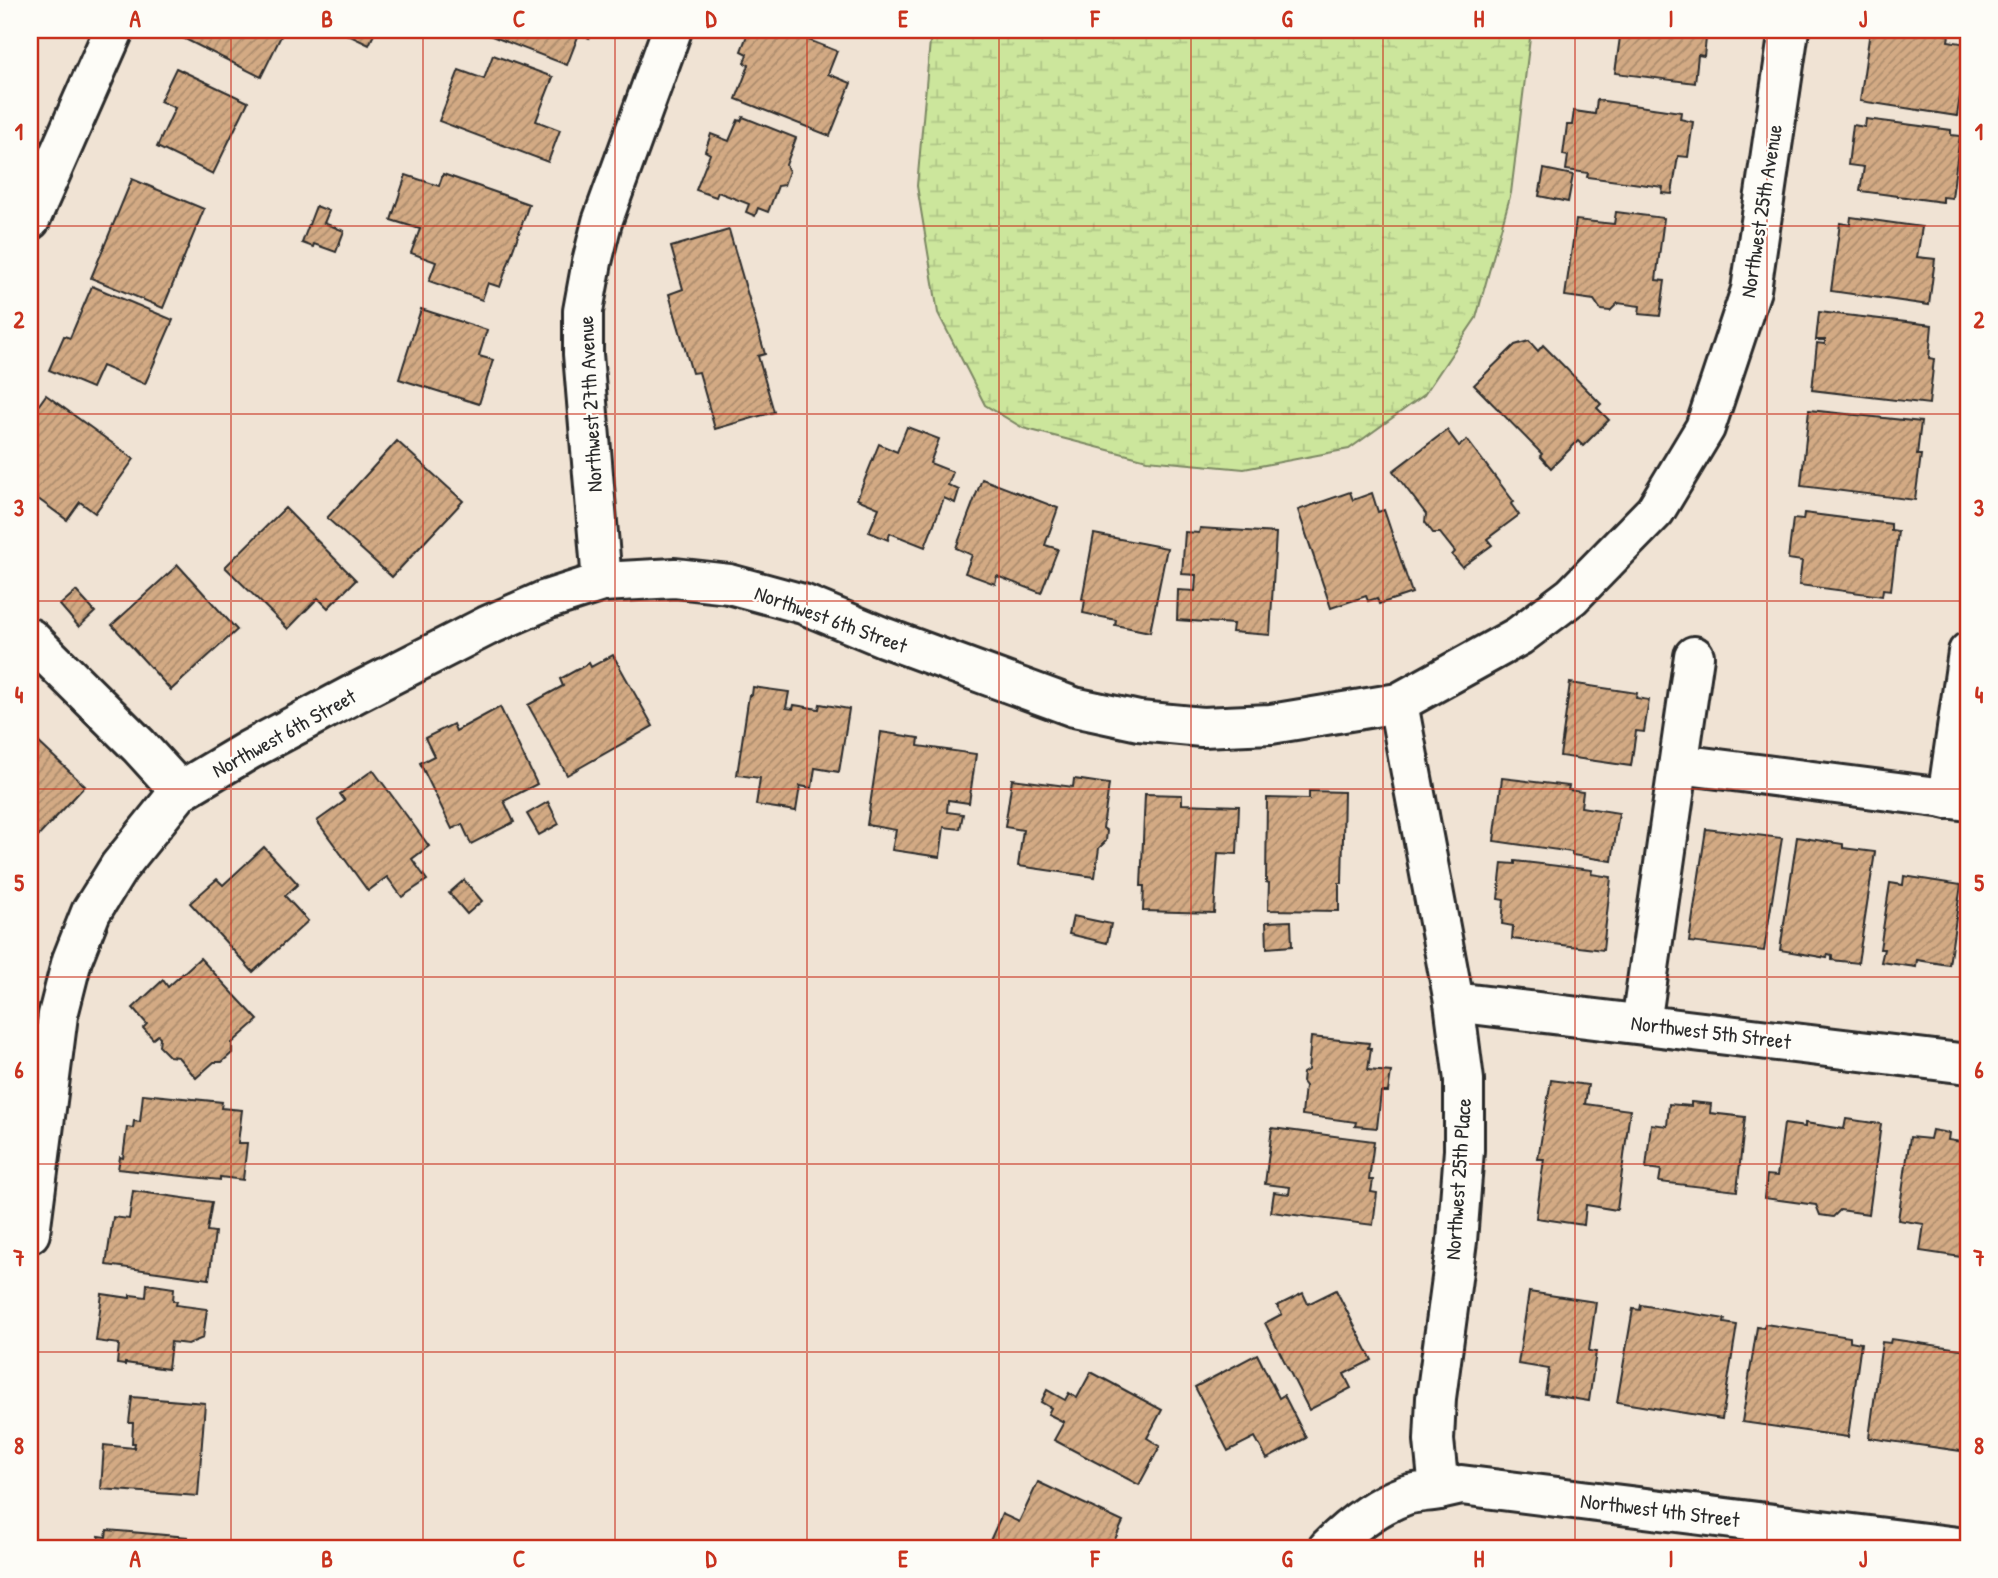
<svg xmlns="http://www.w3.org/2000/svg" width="1998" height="1578" font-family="'Patrick Hand',sans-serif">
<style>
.wetland{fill:url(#wetland-marsh);stroke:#7c8864;stroke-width:2}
.building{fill:url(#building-hatch);stroke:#2b2b2b;stroke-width:2}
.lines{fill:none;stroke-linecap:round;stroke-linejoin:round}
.minor-casing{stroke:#2b2b2b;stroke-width:44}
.minor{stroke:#fdfcf7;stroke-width:38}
.grid{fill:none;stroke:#c8321e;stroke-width:2;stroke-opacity:0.55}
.labels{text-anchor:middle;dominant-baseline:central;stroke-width:5;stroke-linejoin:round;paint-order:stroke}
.street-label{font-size:21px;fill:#2b2b2b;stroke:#fdfcf7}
.neatline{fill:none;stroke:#c8321e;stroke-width:2.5}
.grid-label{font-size:23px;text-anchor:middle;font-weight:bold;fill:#c8321e}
</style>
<defs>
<pattern id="wetland-marsh" width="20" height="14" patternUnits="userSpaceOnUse" patternTransform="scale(1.75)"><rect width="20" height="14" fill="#cce69c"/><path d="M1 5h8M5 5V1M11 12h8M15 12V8" fill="none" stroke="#afc587"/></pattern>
<pattern id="building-hatch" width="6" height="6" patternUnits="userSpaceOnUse" patternTransform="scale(1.75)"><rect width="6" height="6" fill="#d3aa84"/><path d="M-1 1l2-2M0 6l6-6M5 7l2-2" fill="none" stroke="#ab8b6c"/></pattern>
</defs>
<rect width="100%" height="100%" fill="#f0e3d4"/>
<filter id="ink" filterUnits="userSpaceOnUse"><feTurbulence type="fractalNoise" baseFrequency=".0143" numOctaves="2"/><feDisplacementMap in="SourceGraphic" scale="14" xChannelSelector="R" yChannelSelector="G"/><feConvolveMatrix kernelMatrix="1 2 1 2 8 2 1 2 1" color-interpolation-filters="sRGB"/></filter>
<g filter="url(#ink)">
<polygon class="wetland" points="931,30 1531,30 1511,193 1476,318 1424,395 1349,449 1244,469 1147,460 1023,428 985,405 938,313 917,186"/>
<g class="building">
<polygon points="187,30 284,30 261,77 183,38"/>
<polygon points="346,30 376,30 369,45 344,33"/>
<polygon points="476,30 592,30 589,38 579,34 567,65"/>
<polygon points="749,30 783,30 837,51 828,74 851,83 830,136 736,99 749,65 744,63 747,54 741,51"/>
<polygon points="1621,30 1707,30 1704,56 1698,55 1695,83 1615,73"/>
<polygon points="1880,30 1915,30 1949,35 1948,41 1968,44 1957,116 1860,101 1870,31 1880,32"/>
<polygon points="493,55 553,77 536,121 560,130 548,162 439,121 459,70 484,79"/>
<polygon points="176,68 248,102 213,174 157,147 175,108 160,101"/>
<polygon points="1597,100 1681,112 1680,119 1693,122 1688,157 1678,156 1672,194 1662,193 1663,187 1587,177 1588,173 1566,170 1568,156 1563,155 1567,125 1572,125 1574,111 1595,114"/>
<polygon points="743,117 796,138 786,165 789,171 784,185 778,186 768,212 758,208 755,216 746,212 749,204 718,192 716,197 696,190 710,154 705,151 711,134 729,141 738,120 741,121"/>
<polygon points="1866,119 1951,130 1951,135 1960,136 1952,198 1943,197 1943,202 1860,191 1864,167 1848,165 1853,125 1865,127"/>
<polygon points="1544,169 1573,175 1568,202 1539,196"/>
<polygon points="443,174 529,204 500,287 488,283 482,300 429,281 436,262 411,253 420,229 391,220 406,175 439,186"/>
<polygon points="132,179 204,209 163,308 91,278"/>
<polygon points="316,206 329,211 324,223 344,231 336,252 314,244 313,247 302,243"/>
<polygon points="1616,212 1664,218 1656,280 1665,281 1660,316 1639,314 1640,306 1618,303 1610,311 1601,310 1594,300 1565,296 1576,220 1614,224"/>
<polygon points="1851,217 1922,227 1917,257 1935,259 1929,305 1831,291 1840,223 1850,225"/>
<polygon points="729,230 765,354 758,356 774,412 715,429 699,372 692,373 669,294 683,289 671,247"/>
<polygon points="92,286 173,320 145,384 102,366 92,388 49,370 64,336 70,338"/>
<polygon points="421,309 487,330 479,356 493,360 479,404 399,379"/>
<polygon points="1819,312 1932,325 1929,358 1934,359 1929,404 1812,390 1817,343 1825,344 1825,340 1816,340"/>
<polygon points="1529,341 1538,351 1543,345 1601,404 1597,408 1609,420 1583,446 1578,441 1551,468 1540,456 1542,454 1474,385 1515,345"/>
<polygon points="46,395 134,459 95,513 80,502 67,520 30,493 30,417"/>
<polygon points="1809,410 1921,422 1917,455 1921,455 1915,500 1801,486"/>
<polygon points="907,427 939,439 930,463 953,472 948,485 959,490 955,503 944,498 925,547 890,533 888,540 869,532 879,508 857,499 879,444 897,452"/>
<polygon points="1447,430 1459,446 1467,440 1514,502 1511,504 1519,515 1487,539 1492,545 1462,567 1452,555 1455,552 1440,533 1433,533 1425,522 1426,514 1393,471"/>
<polygon points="397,441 463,501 392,577 327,518"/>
<polygon points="982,479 1058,508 1045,545 1058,549 1041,593 997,576 995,584 965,573 972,555 956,548"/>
<polygon points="1350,492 1353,500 1372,493 1378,512 1384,510 1412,593 1379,604 1377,598 1368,601 1366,596 1331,608 1298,510"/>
<polygon points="285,508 356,580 328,608 318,598 288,629 225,567"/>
<polygon points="1804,513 1891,524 1891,530 1898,531 1891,590 1883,589 1882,596 1799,585 1802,561 1788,559 1793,519 1803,520"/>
<polygon points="1200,528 1276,533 1270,635 1232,632 1233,624 1177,620 1178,590 1195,591 1196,575 1182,574 1185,532 1199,533"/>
<polygon points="1094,534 1167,548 1150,632 1115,625 1116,620 1083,613 1085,600 1082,599"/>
<polygon points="178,565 237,630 171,690 112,625"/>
<polygon points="76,591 95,612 79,627 60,605"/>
<polygon points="613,655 653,726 567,775 528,705 563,686 560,679 589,663 591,667"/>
<polygon points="1570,683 1637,693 1636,698 1649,700 1644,732 1636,731 1631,766 1560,756"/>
<polygon points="753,687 789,692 786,708 793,709 794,705 819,709 820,704 849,709 839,772 815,768 812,788 800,786 796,811 756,805 760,778 737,775 749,695 752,695"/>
<polygon points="500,707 537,784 504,801 514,822 471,844 462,824 452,829 420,763 434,756 425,738 453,724 456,731"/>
<polygon points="881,732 919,738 918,746 976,754 969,803 948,800 947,812 963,814 960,829 944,827 940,857 892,850 896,830 867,825"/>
<polygon points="34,738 85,786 33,842 30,839 30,742"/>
<polygon points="373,770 429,846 412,859 427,880 402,897 387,877 368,891 317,821 345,801 340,794"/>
<polygon points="1502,778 1569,786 1568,790 1583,792 1581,807 1619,813 1612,861 1572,855 1572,852 1494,841"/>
<polygon points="1012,779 1073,787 1074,779 1109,784 1103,828 1107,831 1106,841 1099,848 1095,877 1018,866 1023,830 1005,827"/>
<polygon points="1309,791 1344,792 1342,883 1339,883 1339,911 1268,910 1269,883 1266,882 1267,798 1309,799"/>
<polygon points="1145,794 1182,795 1182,804 1239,806 1237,854 1218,853 1214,913 1143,911 1144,886 1141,886"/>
<polygon points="548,802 559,824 539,835 527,814"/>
<polygon points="1706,829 1782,838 1764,951 1689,942"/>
<polygon points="1797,837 1843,844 1843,848 1875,852 1858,963 1832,960 1832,955 1828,954 1827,958 1780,950"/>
<polygon points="264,847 298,884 285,896 308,921 253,972 190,903 217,879 223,885"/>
<polygon points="1515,861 1592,870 1591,874 1611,877 1603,950 1512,939 1513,926 1502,924 1504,900 1498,899 1502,863 1515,864"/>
<polygon points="1904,876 1961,885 1949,965 1917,960 1916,967 1881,962 1884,949 1880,949 1890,883 1903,885"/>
<polygon points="464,880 482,901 467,914 449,893"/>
<polygon points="1073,916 1111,924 1107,943 1069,934"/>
<polygon points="1291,921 1292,946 1267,948 1266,922"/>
<polygon points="200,958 258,1020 232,1043 232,1053 222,1062 214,1062 196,1078 178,1057 169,1056 159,1046 160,1037 158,1035 153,1039 143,1028 147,1024 133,1008 163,980 168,987"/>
<polygon points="1311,1037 1369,1043 1368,1048 1371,1048 1368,1070 1391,1072 1388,1092 1381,1092 1377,1128 1355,1126 1356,1122 1302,1115 1305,1086 1302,1082 1303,1073 1308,1070"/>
<polygon points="1551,1080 1588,1085 1585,1104 1630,1110 1617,1210 1586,1205 1584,1225 1536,1218 1544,1159 1538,1159"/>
<polygon points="143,1094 222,1102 221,1108 242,1110 238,1143 247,1143 243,1180 220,1177 220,1180 118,1169 120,1157 123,1158 127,1127 133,1128 134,1121 140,1122"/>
<polygon points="1691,1102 1711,1104 1710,1113 1745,1117 1737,1191 1659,1182 1661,1170 1646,1168 1651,1124 1667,1126 1669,1104 1691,1106"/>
<polygon points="1846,1119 1881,1124 1869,1214 1840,1210 1833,1217 1820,1215 1816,1205 1764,1198 1767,1175 1777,1176 1784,1124 1805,1127 1805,1123 1844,1129"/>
<polygon points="1272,1128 1374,1141 1369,1180 1373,1180 1371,1192 1377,1193 1373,1225 1271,1212 1274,1192 1289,1194 1290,1187 1265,1184"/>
<polygon points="1932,1130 1949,1133 1948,1140 1968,1143 1968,1258 1920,1251 1924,1224 1898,1220 1910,1137 1930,1139"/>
<polygon points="133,1191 212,1202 207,1231 215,1232 209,1279 106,1265 113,1217 129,1219"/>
<polygon points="147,1284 174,1288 173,1301 177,1301 176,1305 207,1309 203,1338 188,1344 171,1342 168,1369 125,1363 125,1365 117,1364 119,1344 96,1341 102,1294 130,1298 130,1295 146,1297"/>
<polygon points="1336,1290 1372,1360 1344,1374 1351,1388 1309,1410 1265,1323 1282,1314 1277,1306 1303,1293 1308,1304"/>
<polygon points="1529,1292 1596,1302 1589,1351 1596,1352 1589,1401 1545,1394 1549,1369 1518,1364"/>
<polygon points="1641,1305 1725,1319 1724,1323 1737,1325 1722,1419 1617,1402 1633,1309 1640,1310"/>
<polygon points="1765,1324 1850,1337 1850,1341 1861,1343 1848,1437 1742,1422 1757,1327 1764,1328"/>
<polygon points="1891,1339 1968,1350 1968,1452 1869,1438 1882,1342 1890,1343"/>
<polygon points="1257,1354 1279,1398 1284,1395 1306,1438 1267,1459 1255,1437 1228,1451 1195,1387"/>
<polygon points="1091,1372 1162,1410 1147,1438 1160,1446 1139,1485 1054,1440 1064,1422 1048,1414 1051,1408 1041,1402 1047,1390 1065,1400 1069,1393 1077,1398"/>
<polygon points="132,1397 205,1403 198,1496 101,1489 104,1445 134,1448 135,1443 132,1443 133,1423 129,1423"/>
<polygon points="1038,1482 1123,1522 1111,1548 996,1548 988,1545 1002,1514 1019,1522"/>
<polygon points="107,1530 188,1537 187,1548 98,1548 99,1536 106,1537"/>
</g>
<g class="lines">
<defs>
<g id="minor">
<polyline points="30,220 114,30"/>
<polyline points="602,582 583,354 583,311 592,262 602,222 672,30"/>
<polyline points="30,638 139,746 180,791"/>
<polyline points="1679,764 1968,801"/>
<polyline points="1947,799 1968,652"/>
<polyline points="1454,1002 1968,1064"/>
<polyline points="1641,1024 1694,656"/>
<polyline points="30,1233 58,1015 72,960 91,912 119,867 180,791 249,750 356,693 487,626 546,600 602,582 675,578 729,584 803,604 883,637 1074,707 1139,721 1202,727 1271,724 1398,703 1519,636 1572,596 1655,511 1705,428 1751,290 1789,30"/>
<polyline points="1439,1490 1461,1485 1966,1548"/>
<path d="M 1328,1548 C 1349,1527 1377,1505 1406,1495 C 1416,1492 1428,1492 1439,1490 L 1434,1440 L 1436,1398 L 1457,1241 L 1464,1150 L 1464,1080 L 1454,1002 L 1398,703"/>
</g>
</defs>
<use href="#minor" class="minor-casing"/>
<use href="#minor" class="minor"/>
</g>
</g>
<path class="grid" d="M 231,30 L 231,1548M 423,30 L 423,1548M 615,30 L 615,1548M 807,30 L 807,1548M 999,30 L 999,1548M 1191,30 L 1191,1548M 1383,30 L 1383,1548M 1575,30 L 1575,1548M 1767,30 L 1767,1548M 30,226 L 1968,226M 30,414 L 1968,414M 30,601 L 1968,601M 30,789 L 1968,789M 30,977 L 1968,977M 30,1164 L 1968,1164M 30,1352 L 1968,1352"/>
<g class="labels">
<g class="street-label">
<text transform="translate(1761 211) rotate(-81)">Northwest 25th Avenue</text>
<text transform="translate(590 404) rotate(-93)">Northwest 27th Avenue</text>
<text transform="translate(831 619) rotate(20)">Northwest 6th Street</text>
<text transform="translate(284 733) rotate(-29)">Northwest 6th Street</text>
<text transform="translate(1711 1032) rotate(7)">Northwest 5th Street</text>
<text transform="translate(1458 1179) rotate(-86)">Northwest 25th Place</text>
<text transform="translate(1660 1510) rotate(7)">Northwest 4th Street</text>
</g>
</g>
<rect width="1998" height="1578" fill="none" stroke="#fdfcf7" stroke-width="77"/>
<rect x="38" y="38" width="1922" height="1502" class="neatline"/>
<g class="grid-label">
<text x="135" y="27">A</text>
<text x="327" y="27">B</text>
<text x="519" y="27">C</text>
<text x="711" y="27">D</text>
<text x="903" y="27">E</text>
<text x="1095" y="27">F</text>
<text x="1287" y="27">G</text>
<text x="1479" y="27">H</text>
<text x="1671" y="27">I</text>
<text x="1863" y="27">J</text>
<text x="19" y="140">1</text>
<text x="1979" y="140">1</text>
<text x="19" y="328">2</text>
<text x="1979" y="328">2</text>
<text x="19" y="516">3</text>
<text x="1979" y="516">3</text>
<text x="19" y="703">4</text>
<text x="1979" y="703">4</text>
<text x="19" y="891">5</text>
<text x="1979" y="891">5</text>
<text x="19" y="1078">6</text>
<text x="1979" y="1078">6</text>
<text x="19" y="1266">7</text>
<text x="1979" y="1266">7</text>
<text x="19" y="1454">8</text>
<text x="1979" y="1454">8</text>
<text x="135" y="1567">A</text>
<text x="327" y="1567">B</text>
<text x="519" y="1567">C</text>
<text x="711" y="1567">D</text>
<text x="903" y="1567">E</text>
<text x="1095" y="1567">F</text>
<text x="1287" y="1567">G</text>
<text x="1479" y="1567">H</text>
<text x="1671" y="1567">I</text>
<text x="1863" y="1567">J</text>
</g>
</svg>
